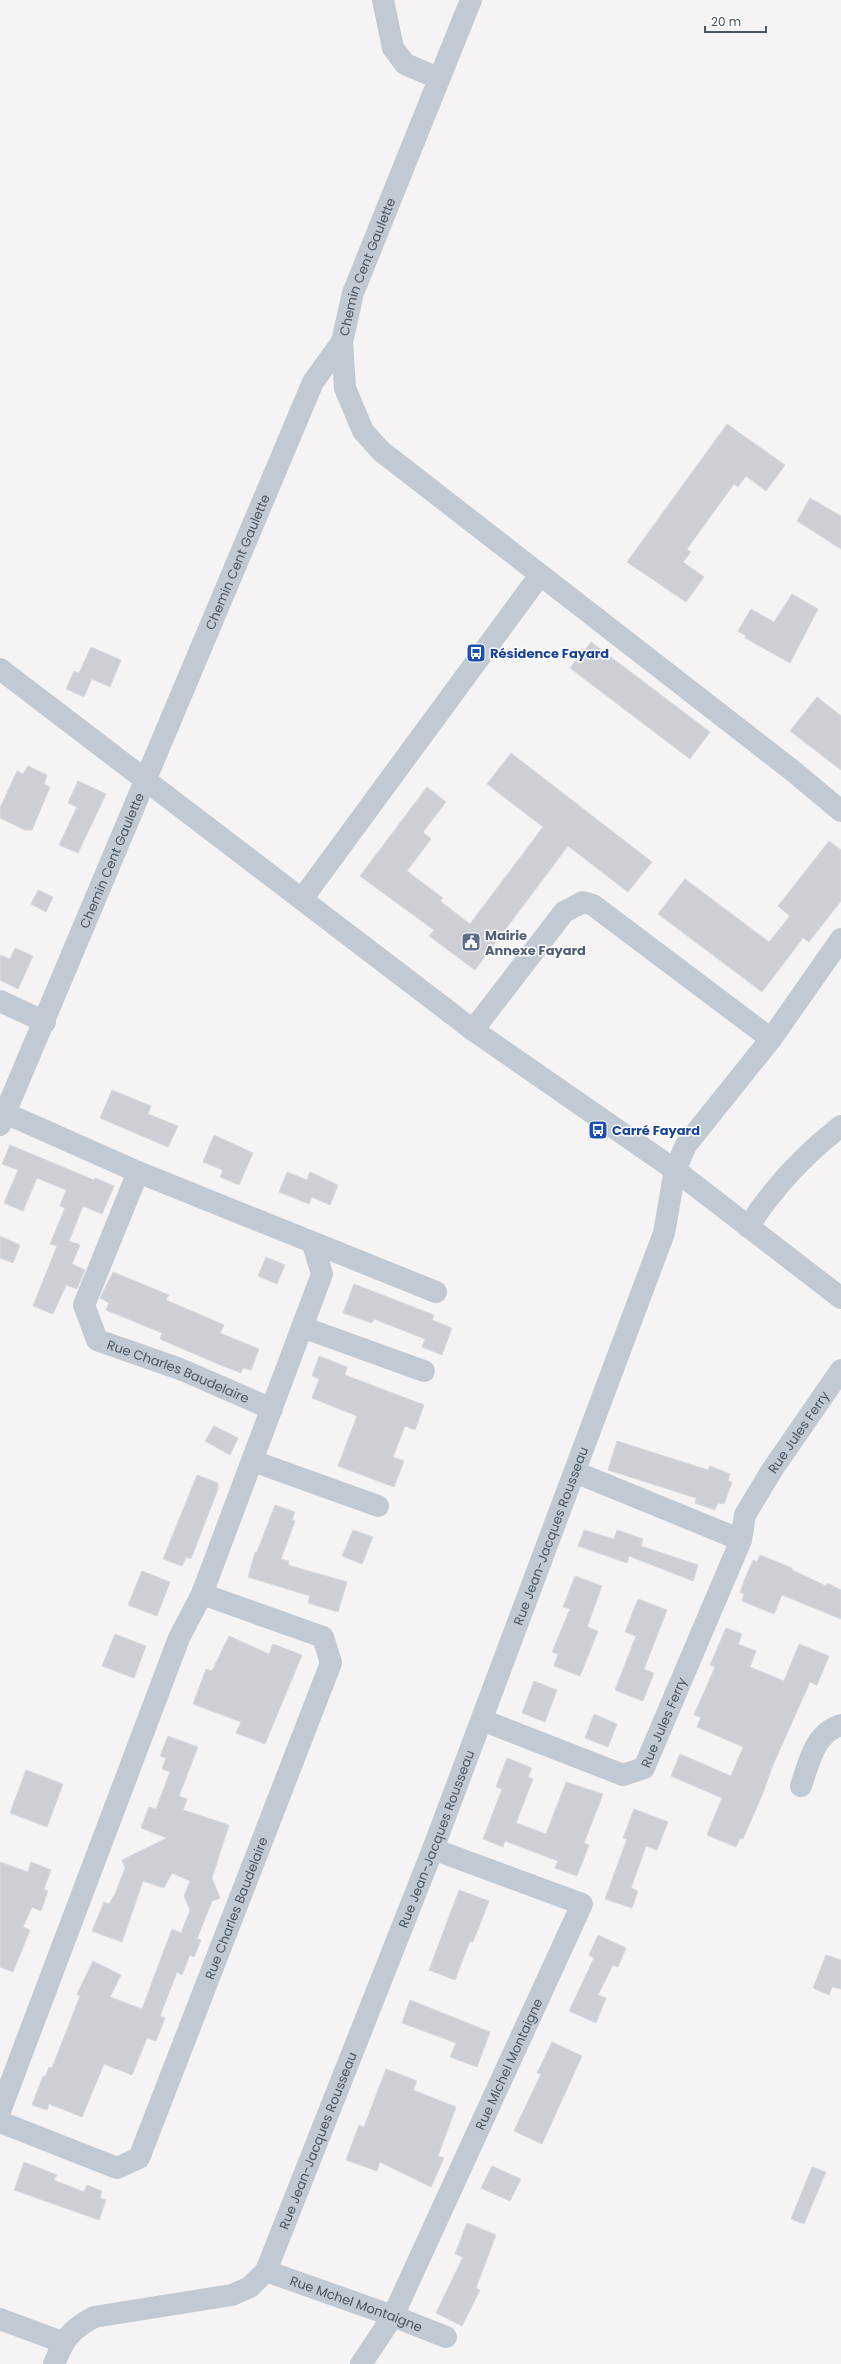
<svg xmlns="http://www.w3.org/2000/svg" width="841" height="2364" font-family="Poppins,sans-serif">
<style>
.building{fill:#cdcfd5;stroke:#d7d9de}
.lines{fill:none;stroke-linecap:round;stroke-linejoin:round}
.minor{stroke:#c1cad2;stroke-width:22}
.labels{text-anchor:middle;dominant-baseline:central;stroke-width:3;stroke-linejoin:round;paint-order:stroke}
.street-label{font-size:13px;fill:#4a5661;stroke:#fff}
.transit-label{font-size:13px;font-weight:bold;fill:#164399;stroke:#fff;text-anchor:start}
.service-label{font-size:13px;font-weight:bold;fill:#4e5e75;stroke:#fff;text-anchor:start}
</style>
<rect width="100%" height="100%" fill="#f5f3f3"/>
<g class="building">
<polygon points="727,424 785,465 766,491 746,476 738,487 734,484 687,549 691,552 683,562 704,577 686,602 627,562"/>
<polygon points="810,498 841,516 841,549 797,521"/>
<polygon points="792,594 818,609 790,663 745,638 746,636 738,631 751,609 774,622"/>
<polygon points="591,642 710,732 690,759 570,668"/>
<polygon points="91,647 121,660 110,687 92,679 84,697 66,689 74,671 79,673"/>
<polygon points="817,697 841,716 841,770 790,731"/>
<polygon points="511,753 652,862 628,892 568,846 475,970 429,936 434,930 360,876 427,787 446,802 423,832 431,839 407,871 443,898 440,901 470,924 543,827 487,784"/>
<polygon points="28,766 47,775 44,784 50,787 32,830 25,830 0,818 0,808 17,771 23,774"/>
<polygon points="78,781 106,794 78,853 59,845 77,807 68,803"/>
<polygon points="829,841 841,850 841,901 809,942 803,938 762,992 658,914 685,879 769,942 790,916 778,906"/>
<polygon points="38,890 53,897 46,912 31,904"/>
<polygon points="15,948 33,956 18,989 0,980 0,955 10,959"/>
<polygon points="112,1090 151,1106 148,1114 178,1126 168,1147 100,1118"/>
<polygon points="214,1135 253,1153 239,1185 220,1177 223,1170 203,1162"/>
<polygon points="10,1145 94,1180 95,1178 114,1186 102,1214 83,1206 69,1241 80,1245 72,1264 85,1270 77,1289 66,1285 53,1314 33,1306 57,1246 50,1244 65,1208 60,1206 66,1190 37,1178 23,1211 4,1203 18,1170 2,1164"/>
<polygon points="287,1172 307,1180 310,1172 338,1185 330,1205 312,1197 309,1204 279,1192"/>
<polygon points="0,1236 20,1245 13,1263 0,1258"/>
<polygon points="266,1257 285,1265 277,1284 258,1276"/>
<polygon points="113,1272 169,1295 166,1300 224,1325 220,1333 259,1349 251,1370 243,1368 241,1373 218,1364 160,1339 162,1333 106,1310 109,1303 100,1298"/>
<polygon points="354,1284 434,1315 432,1320 452,1328 442,1355 422,1347 425,1339 374,1319 372,1323 343,1313"/>
<polygon points="319,1356 347,1367 345,1375 424,1405 415,1430 405,1426 393,1457 404,1461 394,1487 338,1466 357,1416 312,1398 319,1379 312,1376"/>
<polygon points="214,1426 238,1438 230,1455 205,1441"/>
<polygon points="617,1441 708,1470 710,1466 730,1474 728,1481 732,1482 724,1504 718,1503 715,1510 695,1503 696,1498 608,1470"/>
<polygon points="197,1475 218,1483 218,1489 191,1559 186,1557 182,1566 163,1559"/>
<polygon points="275,1505 295,1512 292,1520 295,1521 281,1559 289,1561 288,1565 347,1582 338,1612 308,1603 310,1596 248,1577 255,1552 257,1552"/>
<polygon points="353,1530 373,1537 362,1564 342,1556"/>
<polygon points="584,1530 614,1539 617,1530 643,1539 641,1546 698,1565 693,1581 629,1556 627,1563 578,1546"/>
<polygon points="760,1555 792,1568 792,1570 826,1586 827,1583 841,1590 841,1619 782,1595 774,1614 742,1601 744,1594 740,1592 746,1576 753,1560 757,1562"/>
<polygon points="142,1571 170,1582 157,1616 128,1605"/>
<polygon points="575,1576 602,1586 587,1627 598,1631 580,1676 554,1666 558,1654 552,1652 570,1609 563,1607"/>
<polygon points="638,1599 667,1610 644,1669 654,1673 643,1701 615,1690 636,1636 625,1632"/>
<polygon points="726,1628 742,1634 738,1644 756,1651 750,1667 784,1681 799,1644 829,1656 817,1685 810,1682 773,1765 763,1793 743,1839 740,1838 736,1847 707,1835 722,1798 671,1776 680,1754 731,1776 743,1747 697,1727 701,1717 694,1715 715,1667 710,1665"/>
<polygon points="115,1634 146,1646 134,1678 102,1666"/>
<polygon points="229,1636 269,1654 273,1644 302,1655 265,1744 236,1733 241,1722 193,1704 206,1669 212,1671"/>
<polygon points="534,1681 557,1690 545,1722 522,1713"/>
<polygon points="594,1714 617,1724 608,1747 585,1738"/>
<polygon points="168,1736 198,1747 179,1796 187,1799 183,1810 229,1825 212,1878 220,1898 212,1901 197,1939 201,1940 194,1957 190,1955 182,1975 177,1972 160,2016 165,2018 156,2041 147,2038 132,2075 104,2064 82,2117 49,2104 47,2110 32,2105 43,2076 45,2077 49,2067 52,2068 80,1996 77,1994 93,1961 121,1975 110,1997 142,2009 172,1929 181,1933 190,1910 184,1896 190,1881 172,1873 164,1888 143,1881 122,1942 92,1931 104,1902 109,1904 115,1894 125,1868 122,1860 167,1838 141,1828 149,1807 156,1809 170,1772 162,1769 166,1758 160,1756"/>
<polygon points="507,1758 532,1768 528,1777 533,1779 516,1823 546,1834 566,1782 603,1794 584,1843 589,1845 577,1876 555,1868 558,1861 505,1841 503,1847 483,1839 502,1789 496,1787"/>
<polygon points="26,1770 63,1784 47,1827 10,1813"/>
<polygon points="634,1809 668,1822 657,1850 646,1846 631,1888 638,1891 632,1908 605,1899 627,1839 623,1838"/>
<polygon points="0,1862 28,1872 31,1862 51,1870 44,1889 48,1891 41,1911 32,1907 23,1927 30,1930 13,1972 0,1967"/>
<polygon points="459,1890 489,1901 473,1942 470,1941 455,1980 429,1970"/>
<polygon points="598,1935 626,1948 618,1967 613,1965 598,1995 606,1998 596,2023 569,2011 594,1958 589,1955"/>
<polygon points="826,1955 841,1960 841,1989 832,1987 829,1995 813,1988"/>
<polygon points="410,2000 490,2032 477,2067 450,2057 456,2043 402,2023"/>
<polygon points="552,2042 582,2056 542,2144 514,2131 541,2074 537,2073"/>
<polygon points="386,2069 417,2081 413,2090 456,2107 438,2156 444,2158 431,2187 380,2162 377,2171 346,2160 359,2125 364,2127"/>
<polygon points="24,2162 57,2175 54,2180 84,2192 87,2185 102,2191 100,2198 106,2200 99,2220 14,2190"/>
<polygon points="492,2166 521,2179 510,2201 481,2188"/>
<polygon points="812,2167 826,2172 804,2224 791,2219"/>
<polygon points="467,2223 496,2235 476,2288 480,2290 462,2326 436,2313 463,2257 455,2254"/>
</g>
<g class="lines">
<g class="minor">
<polyline points="383,0 393,48 405,64 438,78"/>
<polyline points="342,342 345,388 363,431 381,451 793,771 841,811"/>
<polyline points="0,669 473,1030 675,1170 841,1298"/>
<polyline points="302,899 540,575"/>
<polyline points="0,1001 45,1022"/>
<polyline points="473,1030 564,912 583,902 593,905 771,1039"/>
<polyline points="5,1113 138,1172 436,1292"/>
<path id="s1" d="M 0,1125 L 313,382 L 342,342 L 353,293 L 471,0"/>
<path id="s2" d="M 138,1172 L 84,1305 L 97,1340 L 180,1369 L 272,1409"/>
<path d="M 748,1227 C 773,1188 804,1155 841,1126"/>
<polyline points="302,1327 424,1371"/>
<polyline points="253,1461 378,1506"/>
<path id="s3" d="M 741,1540 L 745,1515 L 772,1470 L 841,1370"/>
<path id="s4" d="M 482,1720 L 623,1775 L 644,1768 L 741,1540 L 575,1472"/>
<path d="M 801,1786 C 809,1763 814,1733 841,1725"/>
<polyline points="0,2111 179,1638 202,1594 322,1274 313,1244"/>
<path id="s5" d="M 0,2122 L 117,2168 L 139,2158 L 331,1663 L 323,1637 L 202,1594"/>
<path id="s6" d="M 266,2271 L 393,2316 L 446,2337"/>
<polyline points="0,2319 62,2342"/>
<path id="s7" d="M 54,2364 C 64,2339 70,2330 94,2317 L 232,2295 L 250,2287 L 266,2271 L 433,1849 L 664,1233 L 675,1170 L 686,1145 L 771,1039 L 841,939"/>
<path id="s8" d="M 361,2364 L 393,2316 L 582,1904 L 433,1849"/>
</g>
</g>
<defs>
<symbol id="bus-square" viewBox="-11 -11 22 22"><rect x="-9" y="-9" width="18" height="18" rx="4" fill="#1a4fb4" stroke="#fff"/><path d="M-5-6H5V4H4V6H2V4H-2V6H-4V4H-5ZM-3.5-4V0h7V-4ZM-3.5 1.2v1.5H-2V1.2ZM2 1.2v1.5H3.5V1.2Z" fill="#fff"/></symbol>
<symbol id="civic-square" viewBox="-11 -11 22 22"><rect x="-9" y="-9" width="18" height="18" rx="4" fill="#5c6f8a" stroke="#fff"/><path d="M-.6-6.5H3V-4.5H.6V-3L4-1V1h2V6H-6V1h2V-1L-.6-3ZM-1.2 2.5V6h2.4V2.5Z" fill="#fff"/></symbol>
</defs>
<g fill-rule="evenodd">
<use href="#bus-square" x="465" y="642" width="22" height="22"/>
<use href="#civic-square" x="460" y="931" width="22" height="22"/>
<use href="#bus-square" x="587" y="1119" width="22" height="22"/>
</g>
<g class="labels">
<g class="street-label">
<text stroke="none"><textPath href="#s1" startOffset="935">Chemin Cent Gaulette</textPath></text>
<text stroke="none"><textPath href="#s1" startOffset="611">Chemin Cent Gaulette</textPath></text>
<text stroke="none"><textPath href="#s1" startOffset="287">Chemin Cent Gaulette</textPath></text>
<text stroke="none"><textPath href="#s2" startOffset="268">Rue Charles Baudelaire</textPath></text>
<text stroke="none"><textPath href="#s3" startOffset="124">Rue Jules Ferry</textPath></text>
<text stroke="none"><textPath href="#s7" startOffset="1034">Rue Jean-Jacques Rousseau</textPath></text>
<text stroke="none"><textPath href="#s4" startOffset="223">Rue Jules Ferry</textPath></text>
<text stroke="none"><textPath href="#s7" startOffset="710">Rue Jean-Jacques Rousseau</textPath></text>
<text stroke="none"><textPath href="#s5" startOffset="418">Rue Charles Baudelaire</textPath></text>
<text stroke="none"><textPath href="#s8" startOffset="335">Rue Michel Montaigne</textPath></text>
<text stroke="none"><textPath href="#s7" startOffset="386">Rue Jean-Jacques Rousseau</textPath></text>
<text stroke="none"><textPath href="#s6" startOffset="96">Rue Mchel Montaigne</textPath></text>
</g>
<g class="transit-label">
<text x="490" y="653">Résidence Fayard</text>
<text x="612" y="1130">Carré Fayard</text>
</g>
<g class="service-label">
<text x="485" y="935">Mairie<tspan x="485" dy="15">Annexe Fayard</tspan></text>
</g>
</g>
<path d="M705 26v6h61v-6" fill="none" stroke="#4a5661" stroke-width="2"/>
<text x="711" y="26" font-size="12" fill="#4a5661" stroke="#ffffff" stroke-width="3" paint-order="stroke">20 m</text>
</svg>
